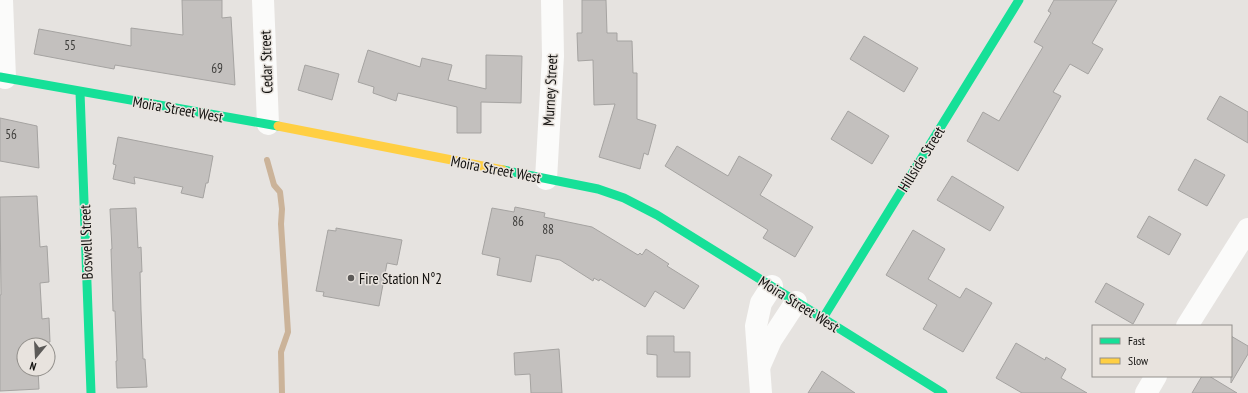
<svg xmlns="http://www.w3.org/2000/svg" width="1248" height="393" font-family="'PT Sans Narrow',sans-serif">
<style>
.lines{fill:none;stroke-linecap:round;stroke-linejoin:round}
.stream{stroke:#cbb399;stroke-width:6}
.building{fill:#c3c0be;stroke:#a5a3a1}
.street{stroke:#fbfbfa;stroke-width:22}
.fast{stroke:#16e098;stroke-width:9}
.slow{stroke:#ffcf43;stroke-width:9}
.poi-dot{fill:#5c5a58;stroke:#e8e3de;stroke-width:1.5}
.labels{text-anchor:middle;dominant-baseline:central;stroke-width:3;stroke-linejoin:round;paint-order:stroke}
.number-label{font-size:13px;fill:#3e3d3b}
.street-label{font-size:15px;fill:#12110f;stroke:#e8e3de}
.poi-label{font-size:15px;fill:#12110f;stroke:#e8e3de;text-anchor:start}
</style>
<rect width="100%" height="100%" fill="#e6e3e0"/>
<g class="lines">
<polyline class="stream" points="267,160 274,185 280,192 282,209 281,224 288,332 281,352 282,393"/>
</g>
<g class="building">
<polygon points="182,0 222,0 222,18 231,17 235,85 115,65 114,69 34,54 39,29 131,46 131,28 183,35"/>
<polygon points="582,0 606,0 607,33 617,33 617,41 632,41 633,73 637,73 637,119 656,125 648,155 644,153 640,169 599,157 615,104 594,105 593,60 578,61 577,33 582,33"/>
<polygon points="1054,0 1117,0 1092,43 1103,49 1088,74 1070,64 1053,92 1061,96 1018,171 967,141 983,112 999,121 1043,47 1034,42 1051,13 1048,11"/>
<polygon points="864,36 918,68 904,92 850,59"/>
<polygon points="368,50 420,67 422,58 452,65 448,80 486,89 486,55 522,56 521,103 481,102 481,133 457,133 457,107 398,93 396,101 373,93 374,87 358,82"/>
<polygon points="305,65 339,74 332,100 298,90"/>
<polygon points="1220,96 1248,112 1248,143 1207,119"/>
<polygon points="848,111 889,136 872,164 831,139"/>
<polygon points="0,118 37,126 39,168 0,161"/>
<polygon points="118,137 213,156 208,183 206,183 203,198 181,193 183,187 134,177 135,184 113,179 116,165 113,164"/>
<polygon points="677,146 728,176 739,156 772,175 760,195 813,227 795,257 763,238 768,230 665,166"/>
<polygon points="1195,159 1225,175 1207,206 1178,190"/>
<polygon points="952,176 1004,207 990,231 937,200"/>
<polygon points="37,196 40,247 47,246 49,282 40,283 42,319 49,318 50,342 37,343 38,345 24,345 24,369 38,369 39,389 0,391 0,295 1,295 0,197"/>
<polygon points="515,207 545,213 544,217 592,227 638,255 640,253 642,255 646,249 669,264 667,266 699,286 684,309 655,291 645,307 600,279 599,281 594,278 593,281 560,260 536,255 531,282 497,275 500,258 482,254 492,208 514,212"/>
<polygon points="136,208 138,248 141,247 142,272 140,272 141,310 143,359 145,359 147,387 117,388 116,361 117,361 115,311 113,311 111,249 112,249 110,209"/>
<polygon points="1149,216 1181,234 1169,255 1137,237"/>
<polygon points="336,228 402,240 397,265 387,263 379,306 323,296 324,292 316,291 328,230 336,231"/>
<polygon points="913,230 945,249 928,279 960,298 966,288 992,303 963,352 923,329 937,305 886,275"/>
<polygon points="1106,283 1144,304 1133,324 1095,302"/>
<polygon points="647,336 674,336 674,352 690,352 690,377 657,377 657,355 647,354"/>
<polygon points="1231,336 1248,346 1248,354 1231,383"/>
<polygon points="1016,343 1045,360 1046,357 1066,369 1061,378 1087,393 1022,393 996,378"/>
<polygon points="559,349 562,393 531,393 530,374 515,375 514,353"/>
<polygon points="822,371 855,393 808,393"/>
<polygon points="1202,376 1209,376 1237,393 1192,393"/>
</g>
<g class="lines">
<g class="street">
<polyline points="2,0 5,78"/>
<polyline points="263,0 268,124"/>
<polyline points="546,179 553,56 552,0"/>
<polyline points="1187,326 1248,229"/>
<polyline points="760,365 771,340 796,302"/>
<polyline points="761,393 756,326 761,303 772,286"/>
<polyline points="1146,393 1156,376"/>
</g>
<g class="fast">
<polyline points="0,77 278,126"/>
<polyline points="80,92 91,393"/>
<polyline points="503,170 598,189 624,198 657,215 943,393"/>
<polyline points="823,318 1019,0"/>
</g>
<polyline class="slow" points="278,126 503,170"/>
</g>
<circle class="poi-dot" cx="351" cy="278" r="4"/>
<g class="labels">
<g class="number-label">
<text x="70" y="45">55</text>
<text x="217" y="68">69</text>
<text x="11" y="134">56</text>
<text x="518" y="221">86</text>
<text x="548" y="229">88</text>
</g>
<g class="street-label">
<text transform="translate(266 62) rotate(-92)">Cedar Street</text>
<text transform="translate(550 90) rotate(-87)">Murney Street</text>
<text transform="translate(178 109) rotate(10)">Moira Street West</text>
<text transform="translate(921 159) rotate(-58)">Hillside Street</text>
<text transform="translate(496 169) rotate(11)">Moira Street West</text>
<text transform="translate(86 242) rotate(-92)">Boswell Street</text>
<text transform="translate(799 304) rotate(32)">Moira Street West</text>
</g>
<g class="poi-label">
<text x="359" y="278">Fire Station N°2</text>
</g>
</g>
<rect x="1092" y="325" width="140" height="52" fill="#e8e3de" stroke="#928f8b"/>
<rect x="1100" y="338" width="20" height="6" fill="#16e098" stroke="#928f8b"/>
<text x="1128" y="345" font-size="12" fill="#12110f">Fast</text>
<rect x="1100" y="358" width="20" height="6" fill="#ffcf43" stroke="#928f8b"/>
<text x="1128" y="365" font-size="12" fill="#12110f">Slow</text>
<g transform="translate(36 357) rotate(198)"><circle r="19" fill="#e8e3de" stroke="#928f8b"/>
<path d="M0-3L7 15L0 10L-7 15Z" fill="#5c5a58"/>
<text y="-6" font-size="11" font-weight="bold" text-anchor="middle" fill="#12110f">N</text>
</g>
</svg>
